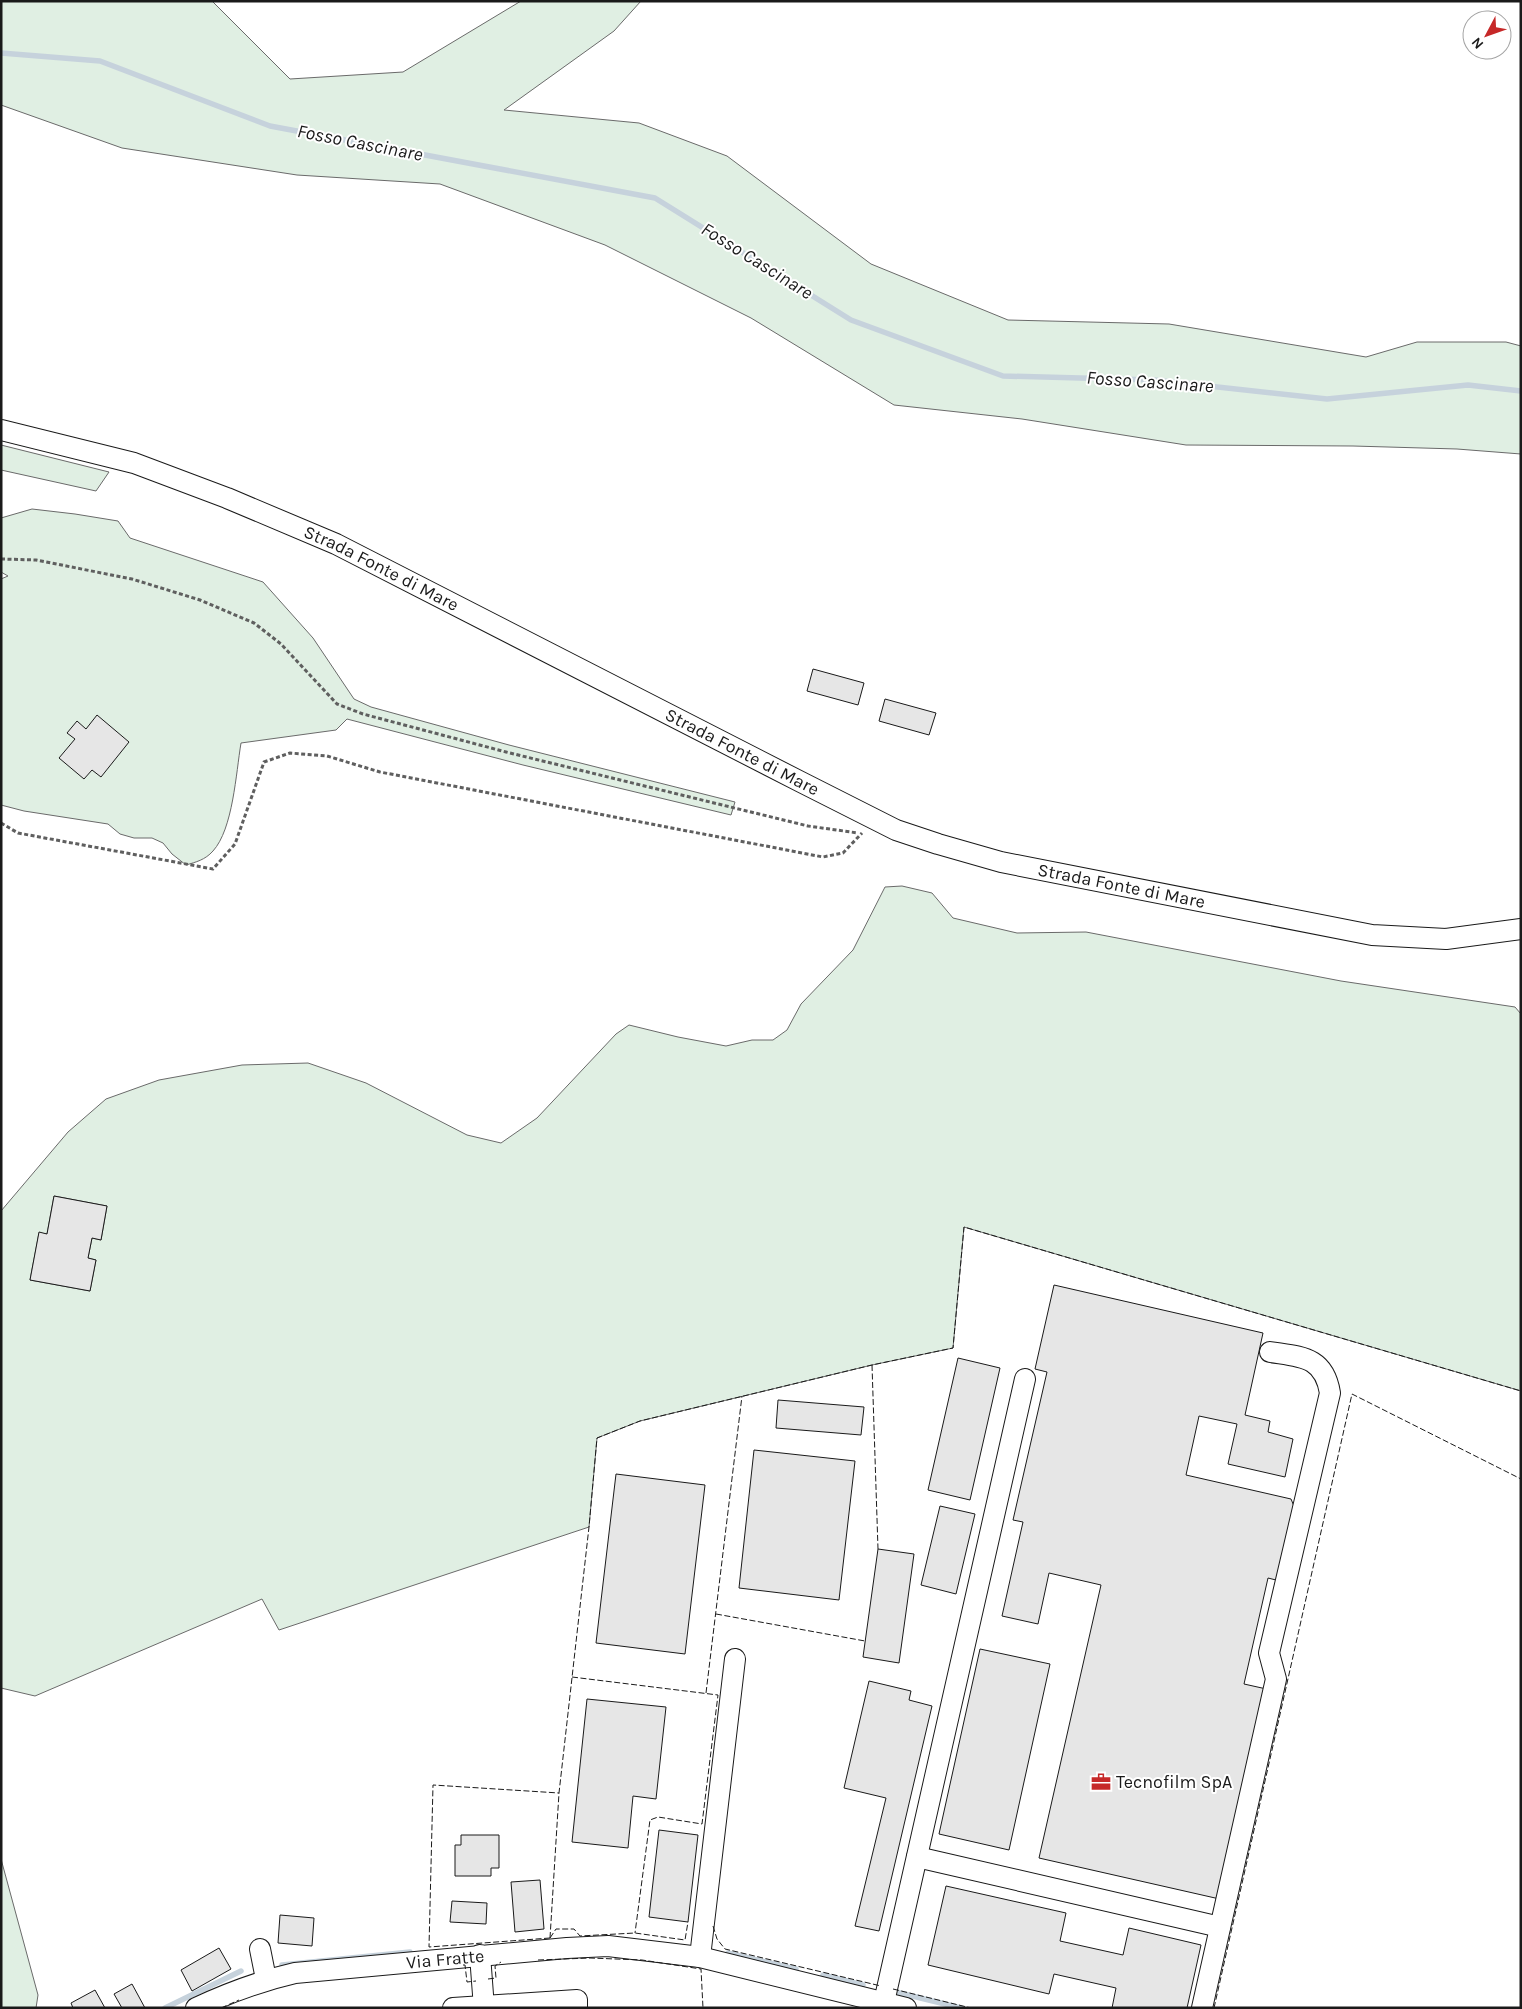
<svg xmlns="http://www.w3.org/2000/svg" width="1522" height="2009" font-family="Karla,sans-serif">
<style>
.green{fill:#e0efe3;stroke:#6a6a6a;fill-rule:evenodd}
.lines{fill:none;stroke-linecap:round;stroke-linejoin:round}
.stream{stroke:#c6d2dc;stroke-width:5.5}
.building{fill:#e6e6e6;stroke:#1a1a1a}
.minor-casing{stroke:#1a1a1a;stroke-width:22}
.path{stroke:#5f5f5f;stroke-width:3;stroke-dasharray:4 2.5;stroke-linecap:butt}
.minor{stroke:#fff;stroke-width:20}
.fence{stroke:#1a1a1a;stroke-width:1;stroke-dasharray:6 2.5;stroke-linecap:butt}
.labels{text-anchor:middle;dominant-baseline:central;stroke-width:4;stroke-linejoin:round;paint-order:stroke}
.street-label{font-size:18px;fill:#1a1a1a;stroke:#fff}
.poi-label{font-size:18px;fill:#1a1a1a;stroke:#fff;text-anchor:start}
.water-label{font-size:19px;font-style:italic;fill:#1a1a1a;stroke:#fff}
</style>
<rect width="100%" height="100%" fill="#fff"/>
<g class="green">
<polygon points="1,1 212,1 290,79 403,72 521,1 641,1 614,31 504,110 639,123 727,156 871,264 1008,320 1169,324 1366,357 1417,342 1506,342 1521,346 1521,454 1457,449 1353,446 1186,445 1022,419 894,405 751,318 605,245 440,184 297,175 122,148 1,105"/>
<polygon points="1,445 109,472 96,491 1,470"/>
<path d="M 32,509 L 75,514 L 118,521 L 130,538 L 263,582 L 313,638 L 354,699 L 371,707 L 509,745 L 735,802 L 731,815 L 523,765 L 347,719 L 336,730 L 241,743 C 236,773 233,829 213,851 C 205,860 196,862 186,865 L 172,854 L 163,843 L 152,838 L 134,838 L 120,834 L 108,824 L 24,811 L 1,805 L 1,579 L 8,576 L 1,572 L 1,518 Z"/>
<path d="M 902,886 L 932,893 L 953,918 L 1017,933 L 1086,932 L 1341,981 L 1515,1007 L 1521,1014 L 1521,1391 L 964,1227 L 953,1348 L 872,1365 L 640,1421 L 597,1438 L 589,1527 L 279,1630 L 262,1599 L 35,1696 L 1,1688 L 1,1211 L 68,1132 L 106,1099 L 159,1080 L 242,1065 L 308,1063 L 366,1083 L 467,1135 L 501,1143 L 537,1118 L 616,1034 L 629,1025 L 678,1037 L 726,1046 L 752,1040 L 773,1040 L 787,1030 L 801,1004 L 853,950 L 885,887 ZM 54,1196 L 107,1206 L 101,1240 L 92,1238 L 88,1258 L 96,1260 L 90,1291 L 30,1280 L 39,1233 L 47,1234 Z"/>
<polygon points="1,1859 38,1995 36,2008 1,2008"/>
</g>
<g class="lines">
<g class="stream">
<polyline points="1,53 100,61 270,126 655,198 851,320 1003,376 1154,380 1327,399 1468,385 1521,391"/>
<polyline points="728,1953 796,1969"/>
<polyline points="282,1965 410,1952"/>
<polyline points="823,1975 863,1985"/>
<polyline points="892,1991 961,2008"/>
<polyline points="165,2008 241,1971"/>
</g>
</g>
<g class="building">
<polygon points="813,669 864,683 858,705 807,691"/>
<polygon points="885,699 936,713 929,735 879,721"/>
<polygon points="97,715 129,742 101,777 92,770 84,779 59,758 75,739 67,733 77,721 86,729"/>
<polygon points="54,1196 107,1206 101,1240 92,1238 88,1258 96,1260 90,1291 30,1280 39,1232 47,1234"/>
<polygon points="1054,1285 1263,1333 1245,1415 1270,1421 1268,1432 1293,1439 1285,1477 1228,1464 1237,1424 1199,1416 1186,1475 1291,1499 1296,1511 1280,1581 1268,1578 1244,1684 1271,1690 1224,1900 1039,1858 1101,1585 1049,1573 1038,1624 1002,1616 1023,1522 1013,1520 1047,1372 1035,1369"/>
<polygon points="958,1358 1000,1368 970,1500 928,1490"/>
<polygon points="778,1400 864,1407 861,1435 776,1428"/>
<polygon points="754,1450 855,1461 839,1600 739,1588"/>
<polygon points="616,1474 705,1485 685,1654 596,1643"/>
<polygon points="940,1506 975,1514 956,1594 921,1585"/>
<polygon points="878,1549 914,1554 899,1663 863,1657"/>
<polygon points="980,1649 1050,1664 1009,1850 939,1834"/>
<polygon points="869,1681 911,1691 909,1700 932,1706 879,1931 855,1926 886,1798 844,1788"/>
<polygon points="587,1699 666,1707 656,1799 633,1796 628,1848 572,1842"/>
<polygon points="659,1830 698,1835 688,1922 649,1917"/>
<polygon points="461,1835 499,1835 499,1868 491,1868 491,1876 455,1876 455,1845 461,1845"/>
<polygon points="540,1880 544,1929 515,1932 511,1882"/>
<polygon points="946,1886 1066,1913 1060,1941 1123,1955 1129,1928 1201,1945 1187,2008 1112,2008 1116,1988 1054,1974 1049,1994 928,1965"/>
<polygon points="452,1901 487,1903 486,1924 450,1922"/>
<polygon points="280,1915 314,1918 312,1946 278,1943"/>
<polygon points="219,1948 231,1969 192,1991 181,1970"/>
<polygon points="132,1984 145,2008 122,2008 114,1994"/>
<polygon points="95,1990 105,2008 73,2008 71,2003"/>
</g>
<g class="lines">
<defs>
<g id="minor">
<path id="s1" d="M 1,430 L 134,463 L 227,498 L 336,544 L 801,782 L 896,830 L 938,844 L 1001,862 L 1372,935 L 1446,939 L 1521,929"/>
<polyline points="917,1857 1220,1927"/>
<polyline points="260,1949 266,1979"/>
<polyline points="480,1955 484,2008"/>
<polyline points="700,1957 735,1659"/>
<polyline points="884,2002 1025,1379"/>
<path id="s2" d="M 196,2008 C 228,1993 260,1981 295,1973 L 567,1948 L 608,1946 L 700,1957 L 906,2008"/>
<polyline points="453,2008 577,2000 577,2008"/>
<path d="M 1202,2008 L 1276,1679 L 1269,1653 L 1330,1393 C 1324,1356 1301,1357 1270,1352"/>
</g>
</defs>
<use href="#minor" class="minor-casing"/>
<g class="path">
<polyline points="1,559 36,560 132,579 200,600 254,623 281,644 337,704 363,714 506,752 808,826 858,833"/>
<polyline points="1,823 18,833 213,869 235,844 264,762 290,753 327,756 380,772 823,857 843,853 862,833"/>
</g>
<use href="#minor" class="minor"/>
<g class="fence">
<polyline points="872,1365 878,1549"/>
<polyline points="716,1614 865,1641"/>
<polyline points="572,1677 718,1695 702,1824 658,1817 650,1820 635,1933"/>
<polyline points="706,1693 742,1396"/>
<polyline points="713,1926 717,1939 725,1949 881,1986"/>
<polyline points="550,1938 559,1793 589,1527 597,1438 640,1421 872,1365 953,1348 964,1227 1521,1391"/>
<polyline points="550,1938 429,1947 433,1785 559,1793"/>
<polyline points="550,1938 556,1929 574,1929 580,1936 635,1933 685,1940 688,1922"/>
<polyline points="538,1960 590,1958 642,1960 701,1969 703,2008"/>
<polyline points="463,1965 465,1965 467,1982 476,1981"/>
<polyline points="488,1979 496,1978 495,1966 501,1962"/>
<polyline points="893,1989 971,2008"/>
<polyline points="221,2008 239,2000"/>
<polyline points="1214,2008 1352,1394 1521,1479"/>
</g>
</g>
<defs>
<symbol id="office-bare" viewBox="-9 -9 18 18"><path d="M-6-3h4V-5.5h4V-3h4V5H-6ZM-1-4.5V-3h2v-1.5ZM-6 0V1H6V0Z" fill="#c62828" stroke="#fff" stroke-width="2.5" paint-order="stroke"/></symbol>
</defs>
<g fill-rule="evenodd">
<use href="#office-bare" x="1087" y="1768" width="28" height="28"/>
</g>
<g class="labels">
<g class="street-label">
<text stroke="none"><textPath href="#s1" startOffset="406">Strada Fonte di Mare</textPath></text>
<text stroke="none"><textPath href="#s1" startOffset="811">Strada Fonte di Mare</textPath></text>
<text stroke="none"><textPath href="#s1" startOffset="1216">Strada Fonte di Mare</textPath></text>
<text stroke="none"><textPath href="#s2" startOffset="256">Via Fratte</textPath></text>
</g>
<g class="poi-label">
<text x="1116" y="1782">Tecnofilm SpA</text>
</g>
<g class="water-label">
<text transform="translate(360 143) rotate(11)">Fosso Cascinare</text>
<text transform="translate(757 261) rotate(32)">Fosso Cascinare</text>
<text transform="translate(1150 382) rotate(4)">Fosso Cascinare</text>
</g>
</g>
<rect width="1522" height="2009" fill="none" stroke="#1a1a1a" stroke-width="5"/>
<g transform="translate(1487 35) rotate(229)"><circle r="24" fill="#ffffff" stroke="#a3a3a3"/>
<path d="M0-4L9 19L0 12L-9 19Z" fill="#c62828"/>
<text y="-8" font-size="14" font-weight="bold" text-anchor="middle" fill="#1a1a1a">N</text>
</g>
</svg>
